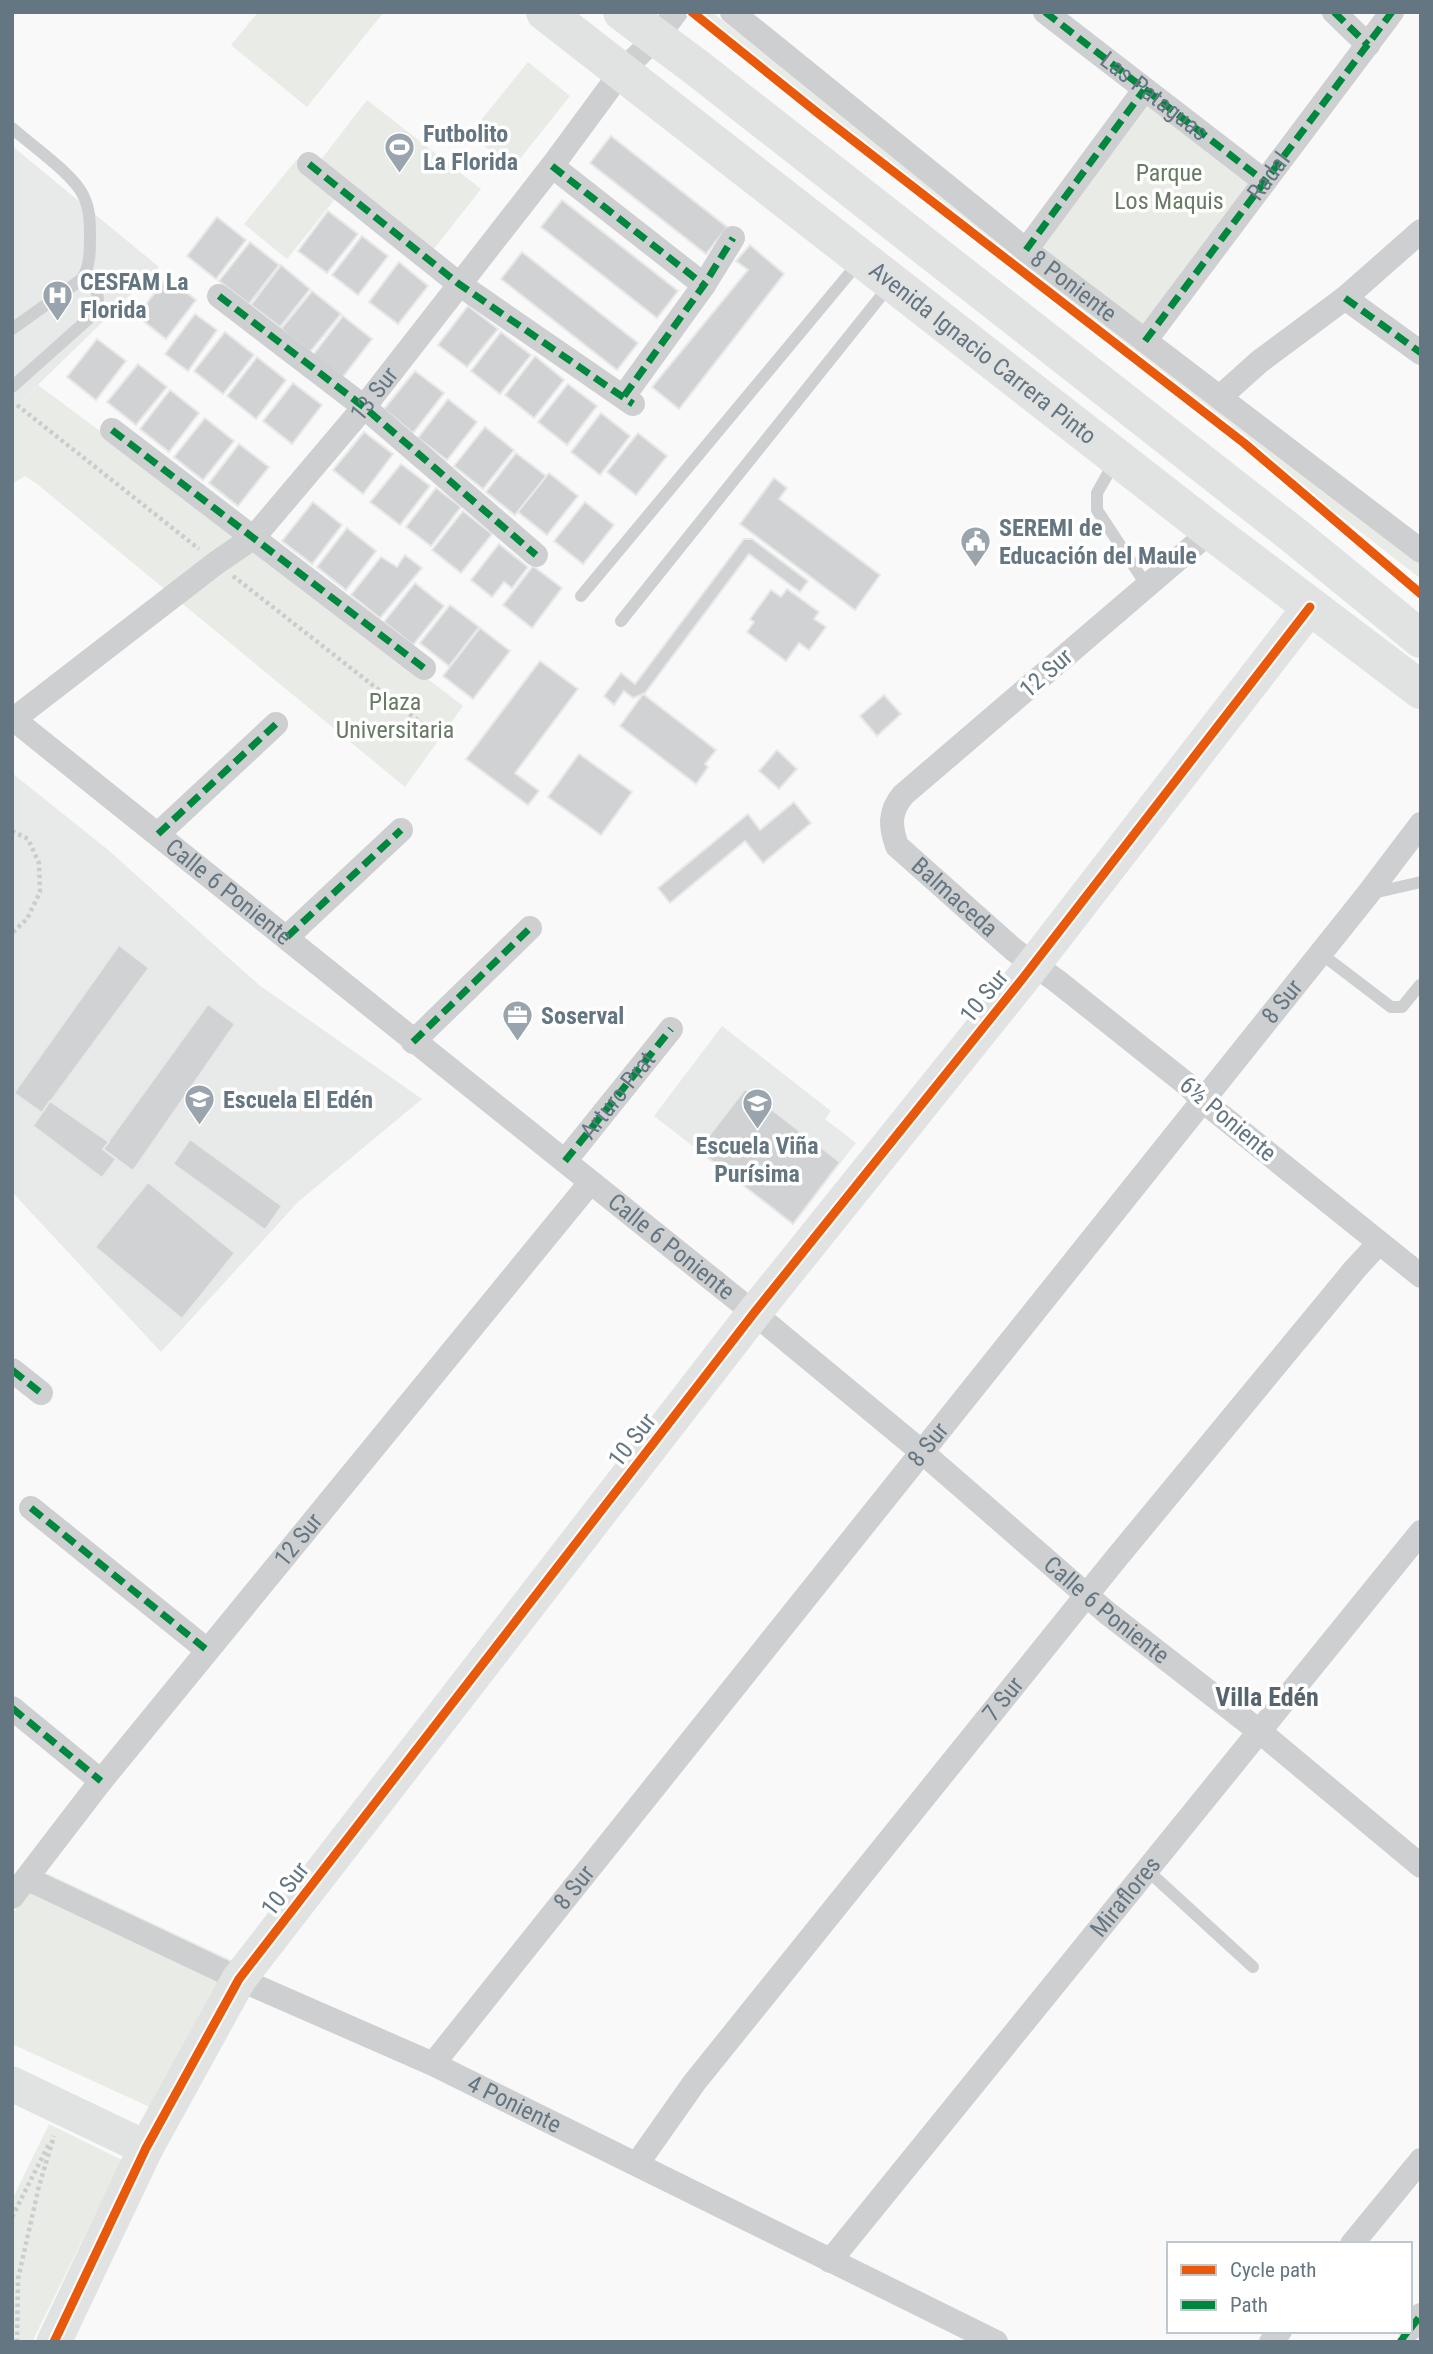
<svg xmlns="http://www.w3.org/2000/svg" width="1433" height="2354" font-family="'Roboto Condensed',sans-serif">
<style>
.built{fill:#e8e9e9}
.green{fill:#e8ebe6}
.building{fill:#d0d2d3;stroke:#e8e8e8;stroke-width:2}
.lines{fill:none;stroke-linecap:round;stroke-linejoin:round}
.path{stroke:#cbcccd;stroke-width:4.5;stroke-dasharray:3.5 3.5;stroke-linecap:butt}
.lane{stroke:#cecfd0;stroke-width:12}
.street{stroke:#cecfd0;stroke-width:24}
.secondary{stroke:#e1e2e2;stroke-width:35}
.primary{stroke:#e1e2e2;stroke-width:38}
.quiet{stroke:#00873e;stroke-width:7;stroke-dasharray:14 7;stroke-linecap:butt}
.cycleway-casing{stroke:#fff;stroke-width:13}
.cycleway{stroke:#e8590c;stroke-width:9}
.labels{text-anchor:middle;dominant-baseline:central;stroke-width:7;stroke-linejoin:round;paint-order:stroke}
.street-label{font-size:24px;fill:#657683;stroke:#fff}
.poi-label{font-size:24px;font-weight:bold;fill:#657683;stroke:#fff;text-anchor:start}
.park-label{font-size:24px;fill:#687a64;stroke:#fff}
.neighbourhood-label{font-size:26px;font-weight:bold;fill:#57646e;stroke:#fff}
</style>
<rect width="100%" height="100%" fill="#f9f9f9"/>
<g class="built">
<polygon points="12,146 159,267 12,410"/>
<polygon points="12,773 107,849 259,985 422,1099 298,1202 161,1352 12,1192"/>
<polygon points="722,1026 831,1111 825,1119 856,1143 793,1224 654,1116"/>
</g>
<g class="green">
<polygon points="258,12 384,12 307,107 231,45"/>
<polygon points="691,12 712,12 1026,259 1421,560 1421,579"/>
<polygon points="528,62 570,96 512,169 470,134"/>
<polygon points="1155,91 1265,170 1145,332 1038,249"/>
<polygon points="367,100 481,189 433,250 320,161"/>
<polygon points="297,159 339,194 287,259 244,224"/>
<polygon points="38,385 251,543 463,706 405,787 37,484 25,476 12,484 12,410"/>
<polygon points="46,1873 235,1962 152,2108 12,2044 12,1914"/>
<polygon points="49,2124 122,2160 32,2342 12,2342 12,2200"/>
</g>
<g class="building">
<polygon points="611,136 727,227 706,254 590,163"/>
<polygon points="562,200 678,291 657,318 541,227"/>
<polygon points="328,211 358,234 327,273 298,251"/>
<polygon points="217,217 246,240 216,279 187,256"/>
<polygon points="362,236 388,256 358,295 332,275"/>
<polygon points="250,242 279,265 249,304 219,281"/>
<polygon points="750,245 784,274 679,409 652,387 748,270 736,261"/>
<polygon points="522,252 638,343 617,370 501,279"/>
<polygon points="399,262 428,286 398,324 369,302"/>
<polygon points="281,265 310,289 280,327 251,305"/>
<polygon points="167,277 196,300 166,339 137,316"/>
<polygon points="312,291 341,314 310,352 281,329"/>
<polygon points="468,306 498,329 467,367 438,345"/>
<polygon points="195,314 217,330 188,371 165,354"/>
<polygon points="343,316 372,339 342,378 313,355"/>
<polygon points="225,332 254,355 223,394 194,371"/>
<polygon points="501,332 531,355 500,394 471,371"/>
<polygon points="97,339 126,361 96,400 67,377"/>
<polygon points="535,356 564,380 534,418 505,395"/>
<polygon points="257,357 286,380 256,419 227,396"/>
<polygon points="138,364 167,387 136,425 107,402"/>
<polygon points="415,371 444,393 413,433 384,409"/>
<polygon points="293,383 322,405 292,444 263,421"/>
<polygon points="568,384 597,406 567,445 538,422"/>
<polygon points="170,390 199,413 169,452 140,429"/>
<polygon points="448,399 477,422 447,460 418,438"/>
<polygon points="601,413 630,436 600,475 571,452"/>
<polygon points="205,418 234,441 203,480 174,457"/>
<polygon points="485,427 514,450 483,489 454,466"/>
<polygon points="364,432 393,454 363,494 333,470"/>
<polygon points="638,433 667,456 636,495 607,472"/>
<polygon points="239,444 269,467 238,506 209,483"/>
<polygon points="516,453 546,476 515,515 486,492"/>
<polygon points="401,464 430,486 400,525 370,502"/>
<polygon points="549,473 578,496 547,535 518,512"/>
<polygon points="774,478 787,488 779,499 880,575 855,610 740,524"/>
<polygon points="436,488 461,507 431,546 406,527"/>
<polygon points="313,502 342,525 312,564 282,541"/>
<polygon points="585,502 614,525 583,564 554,541"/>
<polygon points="463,511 492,534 461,573 432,550"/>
<polygon points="347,528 376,551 346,590 317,567"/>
<polygon points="744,539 752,539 808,581 800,592 749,554 645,693 633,698 624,691 614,705 604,696 621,673 635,684"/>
<polygon points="499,544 528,567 512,588 504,582 492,597 471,580"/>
<polygon points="405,555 422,568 380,618 351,595 381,557 397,567"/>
<polygon points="533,566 562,588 532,628 503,605"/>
<polygon points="415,583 444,606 413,645 384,622"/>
<polygon points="787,589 819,612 814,619 826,627 809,650 799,643 786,661 747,632 754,622 750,619 771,590 781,597"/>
<polygon points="450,605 479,627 449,666 420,643"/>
<polygon points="480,628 510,651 473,699 443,676"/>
<polygon points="540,661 578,689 515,773 539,791 528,805 466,759"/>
<polygon points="643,694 716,750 705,764 708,767 696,784 620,726"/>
<polygon points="884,695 901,714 877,736 860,716"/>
<polygon points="777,750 797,769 779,789 759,771"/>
<polygon points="579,754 632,792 601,835 548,797"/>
<polygon points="794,802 811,823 763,863 745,841 670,903 658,888 748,814 760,830"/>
<polygon points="119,945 149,968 42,1113 14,1093"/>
<polygon points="208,1004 235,1024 133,1171 103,1149"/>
<polygon points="745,1089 840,1162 793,1224 698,1150"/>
<polygon points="50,1101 109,1142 103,1149 116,1159 102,1178 33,1126"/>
<polygon points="190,1139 282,1206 265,1230 173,1164"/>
<polygon points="148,1182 235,1253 182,1319 95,1247"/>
</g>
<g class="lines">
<g class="path">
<polyline points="17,405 199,549"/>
<polyline points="233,576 439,737"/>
<polyline points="12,831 28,839 39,863 40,892 27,919 12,933"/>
<polyline points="12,2217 50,2142"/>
<polyline points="17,2342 18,2279 39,2186 54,2136"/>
</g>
<g class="lane">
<path d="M 12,128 C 31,145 73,174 83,195 C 90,208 90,223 90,237 C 90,252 90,266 82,279 L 12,329"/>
<path d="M 12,387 L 95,313 C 102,296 95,286 87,270"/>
<polyline points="1115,461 1097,493 1097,510 1147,586"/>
<polyline points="581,596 859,262"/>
<polyline points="621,621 890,285"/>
<polyline points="1373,893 1421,882"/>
<polyline points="1320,953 1391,1007 1402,1007 1420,985"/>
<polyline points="1147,1870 1253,1967"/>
</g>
<g class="street">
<path id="s1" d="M 732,12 L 1026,250 L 1421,551"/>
<path id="s2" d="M 1045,12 L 1264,181"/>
<polyline points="1334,12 1368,45"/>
<polyline points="309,164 459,284 633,404"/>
<polyline points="552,166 704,285"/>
<polyline points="1026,250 1144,90"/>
<polyline points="219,296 364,407 536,555"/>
<polyline points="1345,298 1421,353"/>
<path id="s3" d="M 1145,341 L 1392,12"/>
<polyline points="624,396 704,285 733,238"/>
<polyline points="1220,397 1259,362 1345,298 1421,231"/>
<polyline points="112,430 424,668"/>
<path id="s4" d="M 1211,531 L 903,795 C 889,812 890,826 897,846 L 1014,950 L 1057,981 L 1189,1086 L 1203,1101 L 1421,1276"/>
<path id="s5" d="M 12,718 L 754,1313 L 922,1452 L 1106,1612 L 1259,1731 L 1421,1866"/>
<path id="s6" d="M 14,719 L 216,563 L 254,537 L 364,407 L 552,166 L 622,71 L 657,37 L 676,12"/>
<polyline points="158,834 276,724"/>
<polyline points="287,937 401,830"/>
<polyline points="413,1042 530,928"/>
<polyline points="565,1161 671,1029"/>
<polyline points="12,1370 41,1393"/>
<polyline points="31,1508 207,1650"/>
<polyline points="12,1708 101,1781"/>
<path id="s7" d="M 28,1879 L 239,1979 L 433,2064 L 996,2342"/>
<path id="s8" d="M 12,1897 L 101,1781 L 590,1183"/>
<path id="s9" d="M 433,2064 L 1368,894 L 1421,824"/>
<path id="s10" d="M 637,2164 L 694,2083 L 1114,1561 L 1355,1269 L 1378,1244"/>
<polyline points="1352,2244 1421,2160"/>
<path id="s11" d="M 830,2261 L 1421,1532"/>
<polyline points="1410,2329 1421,2315"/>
<polyline points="1271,2342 1280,2331"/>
</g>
<g class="secondary">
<polyline points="12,2084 146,2148"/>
<polyline points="54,2342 146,2148 239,1979 754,1313 1023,978 1310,607"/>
</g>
<g class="primary">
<path id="s12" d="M 545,12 L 1211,531 L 1421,690"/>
<polyline points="622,12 696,67 1296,537 1421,639"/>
</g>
<g class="quiet">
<polyline points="1045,12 1264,181"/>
<polyline points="1334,12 1368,45"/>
<polyline points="309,164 459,284 633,404"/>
<polyline points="552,166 704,285"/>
<polyline points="1026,250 1144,90"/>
<polyline points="219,296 364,407 536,555"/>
<polyline points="1345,298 1421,353"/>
<polyline points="1145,341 1392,12"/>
<polyline points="624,396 704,285 733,238"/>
<polyline points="112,430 424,668"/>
<polyline points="158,834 276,724"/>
<polyline points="287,937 401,830"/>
<polyline points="413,1042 530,928"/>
<path id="s13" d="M 565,1161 L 671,1029"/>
<polyline points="12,1370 41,1393"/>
<polyline points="31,1508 207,1650"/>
<polyline points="12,1708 101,1781"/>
<polyline points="1410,2329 1421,2315"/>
<polyline points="1400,2342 1408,2331"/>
</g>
<defs>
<g id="cycleway">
<polyline points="692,12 819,114 1244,443 1421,594"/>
<polyline points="54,2342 146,2148 239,1979 754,1313 1023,978 1310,607"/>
</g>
</defs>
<use href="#cycleway" class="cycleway-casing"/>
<use href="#cycleway" class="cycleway"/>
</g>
<defs>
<symbol id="stadium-pin" viewBox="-11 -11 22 30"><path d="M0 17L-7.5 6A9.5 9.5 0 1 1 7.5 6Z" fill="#99a4ac" stroke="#fff"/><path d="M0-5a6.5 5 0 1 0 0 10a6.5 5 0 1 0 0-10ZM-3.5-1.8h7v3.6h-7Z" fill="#fff"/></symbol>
<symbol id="hospital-pin" viewBox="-11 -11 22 30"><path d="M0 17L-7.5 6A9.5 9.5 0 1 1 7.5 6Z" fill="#99a4ac" stroke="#fff"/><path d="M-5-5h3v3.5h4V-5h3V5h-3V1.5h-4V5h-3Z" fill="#fff"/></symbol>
<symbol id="civic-pin" viewBox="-11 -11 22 30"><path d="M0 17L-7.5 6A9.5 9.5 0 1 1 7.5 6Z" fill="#99a4ac" stroke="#fff"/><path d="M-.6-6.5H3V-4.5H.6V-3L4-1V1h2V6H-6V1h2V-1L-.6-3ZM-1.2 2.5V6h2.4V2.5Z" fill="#fff"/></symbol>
<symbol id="office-pin" viewBox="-11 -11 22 30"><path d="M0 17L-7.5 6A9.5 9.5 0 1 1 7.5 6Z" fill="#99a4ac" stroke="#fff"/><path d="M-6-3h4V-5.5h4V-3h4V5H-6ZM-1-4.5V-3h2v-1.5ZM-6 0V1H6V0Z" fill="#fff"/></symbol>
<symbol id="school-pin" viewBox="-11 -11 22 30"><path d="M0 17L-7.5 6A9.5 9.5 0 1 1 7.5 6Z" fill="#99a4ac" stroke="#fff"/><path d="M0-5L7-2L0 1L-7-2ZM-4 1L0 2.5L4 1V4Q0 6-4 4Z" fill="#fff"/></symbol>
</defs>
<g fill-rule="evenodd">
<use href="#stadium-pin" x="382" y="130" width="35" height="47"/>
<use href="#hospital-pin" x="40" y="278" width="35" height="47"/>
<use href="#civic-pin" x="958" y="524" width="35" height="47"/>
<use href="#office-pin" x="500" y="998" width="35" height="47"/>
<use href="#school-pin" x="182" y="1082" width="35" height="47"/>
<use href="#school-pin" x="740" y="1086" width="35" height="47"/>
</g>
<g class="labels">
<g class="street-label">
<text stroke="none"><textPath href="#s2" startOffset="138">Las Pataguas</textPath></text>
<text stroke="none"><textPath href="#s3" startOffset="206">Radal</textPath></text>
<text stroke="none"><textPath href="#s1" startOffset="438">8 Poniente</textPath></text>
<text stroke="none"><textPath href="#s12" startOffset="555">Avenida Ignacio Carrera Pinto</textPath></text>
<text stroke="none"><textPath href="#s6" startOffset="488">13 Sur</textPath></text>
<text transform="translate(1046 673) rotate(-41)">12 Sur</text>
<text stroke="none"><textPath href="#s5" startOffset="278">Calle 6 Poniente</textPath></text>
<text stroke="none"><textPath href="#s4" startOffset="537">Balmaceda</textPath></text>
<text transform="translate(984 996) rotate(-51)">10 Sur</text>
<text stroke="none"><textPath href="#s9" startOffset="1360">8 Sur</textPath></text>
<text stroke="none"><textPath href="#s13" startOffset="84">Arturo Prat</textPath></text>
<text transform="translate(1228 1119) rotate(40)">6½ Poniente</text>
<text stroke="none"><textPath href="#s5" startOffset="845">Calle 6 Poniente</textPath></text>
<text transform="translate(632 1440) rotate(-52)">10 Sur</text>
<text stroke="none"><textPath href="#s9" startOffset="793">8 Sur</textPath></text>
<text stroke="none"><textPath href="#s8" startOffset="458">12 Sur</textPath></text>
<text stroke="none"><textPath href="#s5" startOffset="1412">Calle 6 Poniente</textPath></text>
<text stroke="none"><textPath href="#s10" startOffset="592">7 Sur</textPath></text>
<text stroke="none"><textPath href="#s9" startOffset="226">8 Sur</textPath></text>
<text transform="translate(285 1889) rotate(-52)">10 Sur</text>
<text stroke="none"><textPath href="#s11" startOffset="469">Miraflores</textPath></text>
<text stroke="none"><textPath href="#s7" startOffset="536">4 Poniente</textPath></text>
</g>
<g class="poi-label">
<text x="423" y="134">Futbolito<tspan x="423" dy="28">La Florida</tspan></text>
<text x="80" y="282">CESFAM La<tspan x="80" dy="28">Florida</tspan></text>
<text x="999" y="528">SEREMI de<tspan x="999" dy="28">Educación del Maule</tspan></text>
<text x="541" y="1016">Soserval</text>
<text x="223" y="1100">Escuela El Edén</text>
<text x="757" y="1146" text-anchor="middle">Escuela Viña<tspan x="757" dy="28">Purísima</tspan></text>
</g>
<g class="park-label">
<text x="1169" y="173">Parque<tspan x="1169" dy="28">Los Maquis</tspan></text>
<text x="395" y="702">Plaza<tspan x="395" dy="28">Universitaria</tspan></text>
</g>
<g class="neighbourhood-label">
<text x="1267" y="1697">Villa Edén</text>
</g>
</g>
<rect width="1433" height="2354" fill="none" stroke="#657683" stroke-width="28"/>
<rect x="1167" y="2242" width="245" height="91" fill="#ffffff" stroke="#c1c8cd" stroke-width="2"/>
<rect x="1181" y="2265" width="35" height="10" fill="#e8590c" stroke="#c1c8cd" stroke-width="2"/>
<text x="1230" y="2277" font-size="21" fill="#657683">Cycle path</text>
<rect x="1181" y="2300" width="35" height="10" fill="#00873e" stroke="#c1c8cd" stroke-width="2"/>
<text x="1230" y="2312" font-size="21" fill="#657683">Path</text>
</svg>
